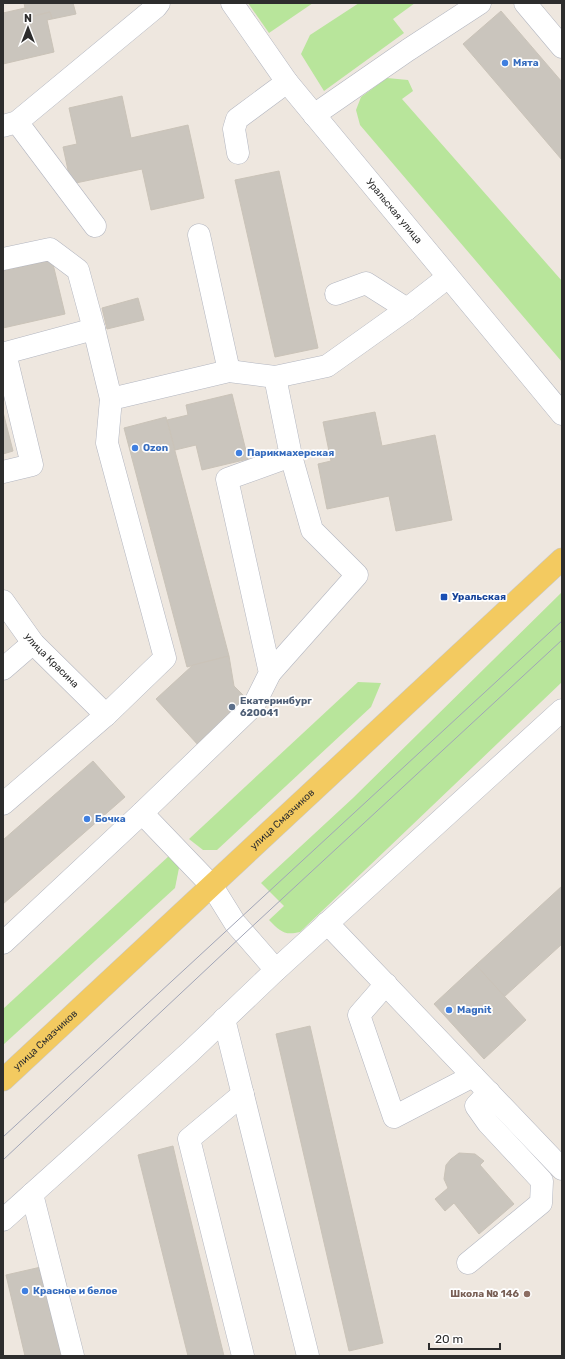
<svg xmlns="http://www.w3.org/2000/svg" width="565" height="1359" font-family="Rubik,sans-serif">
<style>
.green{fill:#b8e59b}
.building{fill:#cac5bd;stroke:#cac3b8}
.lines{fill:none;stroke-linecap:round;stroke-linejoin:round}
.minor-casing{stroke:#b3b6c0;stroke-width:23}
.major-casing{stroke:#c8c8c8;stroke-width:23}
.minor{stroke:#fff;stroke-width:22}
.major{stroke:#f3ca60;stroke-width:22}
.tram{stroke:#a1a5b7;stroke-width:1}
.shop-dot{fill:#3f7fe0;stroke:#fff;stroke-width:1.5}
.transit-dot{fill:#1a4fb4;stroke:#fff;stroke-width:1.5}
.service-dot{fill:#5c6f8a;stroke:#fff;stroke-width:1.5}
.education-dot{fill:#8d6e63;stroke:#fff;stroke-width:1.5}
.labels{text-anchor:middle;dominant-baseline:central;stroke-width:3.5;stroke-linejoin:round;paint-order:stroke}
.shop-label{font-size:10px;font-weight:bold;fill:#366cbe;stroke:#fff;text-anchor:start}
.street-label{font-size:10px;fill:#2d2d2d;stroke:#fff}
.transit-label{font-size:10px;font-weight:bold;fill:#164399;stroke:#fff;text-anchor:start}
.service-label{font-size:10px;font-weight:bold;fill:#4e5e75;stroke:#fff;text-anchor:start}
.education-label{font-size:10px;font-weight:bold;fill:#785e54;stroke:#fff;text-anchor:end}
</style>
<rect width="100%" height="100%" fill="#eee7df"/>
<g class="green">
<polygon points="248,3 313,3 269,33"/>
<polygon points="359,3 415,3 393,19 404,33 324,91 301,54 310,35"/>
<polygon points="387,78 408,80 413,91 402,99 562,281 562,362 360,125 356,110 361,97"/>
<path d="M 562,592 L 562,682 L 300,932 C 284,936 280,931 269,920 L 284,906 L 261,883 L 353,798 Z"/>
<polygon points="358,682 381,683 371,707 217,850 203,850 189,839"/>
<polygon points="170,855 179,868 175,888 3,1045 3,1009"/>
</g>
<g class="building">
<polygon points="24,3 73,3 76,14 52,19 50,12 27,18"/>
<polygon points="25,8 27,18 50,12 52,19 47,20 54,52 3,64 3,13"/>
<polygon points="501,11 562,82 562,160 463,44"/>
<polygon points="122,96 131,138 188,125 204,198 151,210 142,169 71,184 63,147 77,144 69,108"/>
<polygon points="279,171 318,348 275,357 235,180"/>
<polygon points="52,260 65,314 3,328 3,271"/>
<polygon points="138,298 144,320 107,329 102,308"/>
<polygon points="232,394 248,459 202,470 196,445 175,450 167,420 188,415 186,405"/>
<polygon points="3,412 13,451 3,454"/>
<polygon points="375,412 382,446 435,435 452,520 396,531 389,496 327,509 318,464 331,461 323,422"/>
<polygon points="166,417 229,656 187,667 124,428"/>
<polygon points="229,656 234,686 249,701 199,746 156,699 193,665"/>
<polygon points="93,761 125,797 3,904 3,840"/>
<polygon points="562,886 562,944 504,997 476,965"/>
<polygon points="476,965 526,1020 484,1059 434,1004"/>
<polygon points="310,1026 383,1343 349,1351 276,1034"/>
<polygon points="173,1146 179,1172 224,1356 188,1356 138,1155"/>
<polygon points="459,1153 475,1154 484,1161 480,1165 514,1204 479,1234 454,1203 445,1211 435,1199 448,1188 444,1179 446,1165 451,1159"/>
<polygon points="41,1267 61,1356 25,1356 6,1275"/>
</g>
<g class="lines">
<defs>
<g id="minor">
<path id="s1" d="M 232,3 L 287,82 L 562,414"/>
<polyline points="525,3 562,47"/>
<polyline points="314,115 408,50 480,3"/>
<polyline points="17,122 95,226"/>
<polyline points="3,126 17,122 156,7 159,3"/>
<polyline points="238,153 234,129 237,119 287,82"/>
<polyline points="199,235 229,371"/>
<polyline points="3,259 50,249 78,270 94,329"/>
<polyline points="336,294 366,283 407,309"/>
<polyline points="275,377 327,366 407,309 448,277"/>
<polyline points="3,472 32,465 5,353 94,329 111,399"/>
<path id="s2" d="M 3,601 L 33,643 L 106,715"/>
<polyline points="3,669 33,643"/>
<polyline points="270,673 357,575 312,530 291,456"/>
<polyline points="3,804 106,715 165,658 107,443 111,399 229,371 275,377 291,456 227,479 270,673 254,705 142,813 3,943"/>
<polyline points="142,813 212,886 235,923 276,970"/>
<polyline points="327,923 562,1169"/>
<polyline points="386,984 359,1015 394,1117 473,1076"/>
<polyline points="224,1019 308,1356"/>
<polyline points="243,1094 189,1139 243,1356"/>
<polyline points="32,1194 73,1356"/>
<polyline points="3,1220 190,1052 276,970 562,710"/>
<polyline points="468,1263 541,1203 542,1181 488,1123 476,1106 489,1092"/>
</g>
<g id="major">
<path id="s3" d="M 3,1080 L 562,559"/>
</g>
</defs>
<use href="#minor" class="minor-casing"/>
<use href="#major" class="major-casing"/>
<use href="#minor" class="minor"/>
<use href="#major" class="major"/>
<g class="tram">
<polyline points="3,1137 562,621"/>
<polyline points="3,1160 244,934 562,640"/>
</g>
</g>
<g class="shop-dot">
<circle cx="505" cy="63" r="4"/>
<circle cx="135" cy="448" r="4"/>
<circle cx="239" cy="453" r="4"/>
<circle cx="87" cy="819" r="4"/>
<circle cx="449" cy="1010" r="4"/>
<circle cx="25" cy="1291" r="4"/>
</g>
<rect class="transit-dot" x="440" y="593" width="8" height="8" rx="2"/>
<circle class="service-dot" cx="232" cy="707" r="4"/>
<circle class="education-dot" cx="527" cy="1294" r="4"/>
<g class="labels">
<g class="shop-label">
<text x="513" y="63">Мята</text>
<text x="143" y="448">Ozon</text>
<text x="247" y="453">Парикмахерская</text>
<text x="95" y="819">Бочка</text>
<text x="457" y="1010">Magnit</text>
<text x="33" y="1291">Красное и белое</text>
</g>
<g class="street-label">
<text stroke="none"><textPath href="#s1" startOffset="264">Уральская улица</textPath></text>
<text stroke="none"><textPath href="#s2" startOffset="77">улица Красина</textPath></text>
<text stroke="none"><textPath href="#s3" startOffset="382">улица Смазчиков</textPath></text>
<text stroke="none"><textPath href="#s3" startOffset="58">улица Смазчиков</textPath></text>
</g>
<g class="transit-label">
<text x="452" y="597">Уральская</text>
</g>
<g class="service-label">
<text x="240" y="701">Екатеринбург<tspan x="240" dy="12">620041</tspan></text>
</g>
<g class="education-label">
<text x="519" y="1294">Школа № 146</text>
</g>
</g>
<rect width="565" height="1359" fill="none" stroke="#2d2d2d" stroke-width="8"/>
<g transform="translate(28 28)" stroke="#ffffff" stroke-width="3" paint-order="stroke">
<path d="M0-3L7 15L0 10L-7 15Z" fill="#2d2d2d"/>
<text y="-6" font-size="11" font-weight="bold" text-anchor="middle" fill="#2d2d2d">N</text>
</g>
<path d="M429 1343v6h71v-6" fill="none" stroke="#2d2d2d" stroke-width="2"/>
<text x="435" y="1343" font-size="12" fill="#2d2d2d" stroke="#ffffff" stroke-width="3" paint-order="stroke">20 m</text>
</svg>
